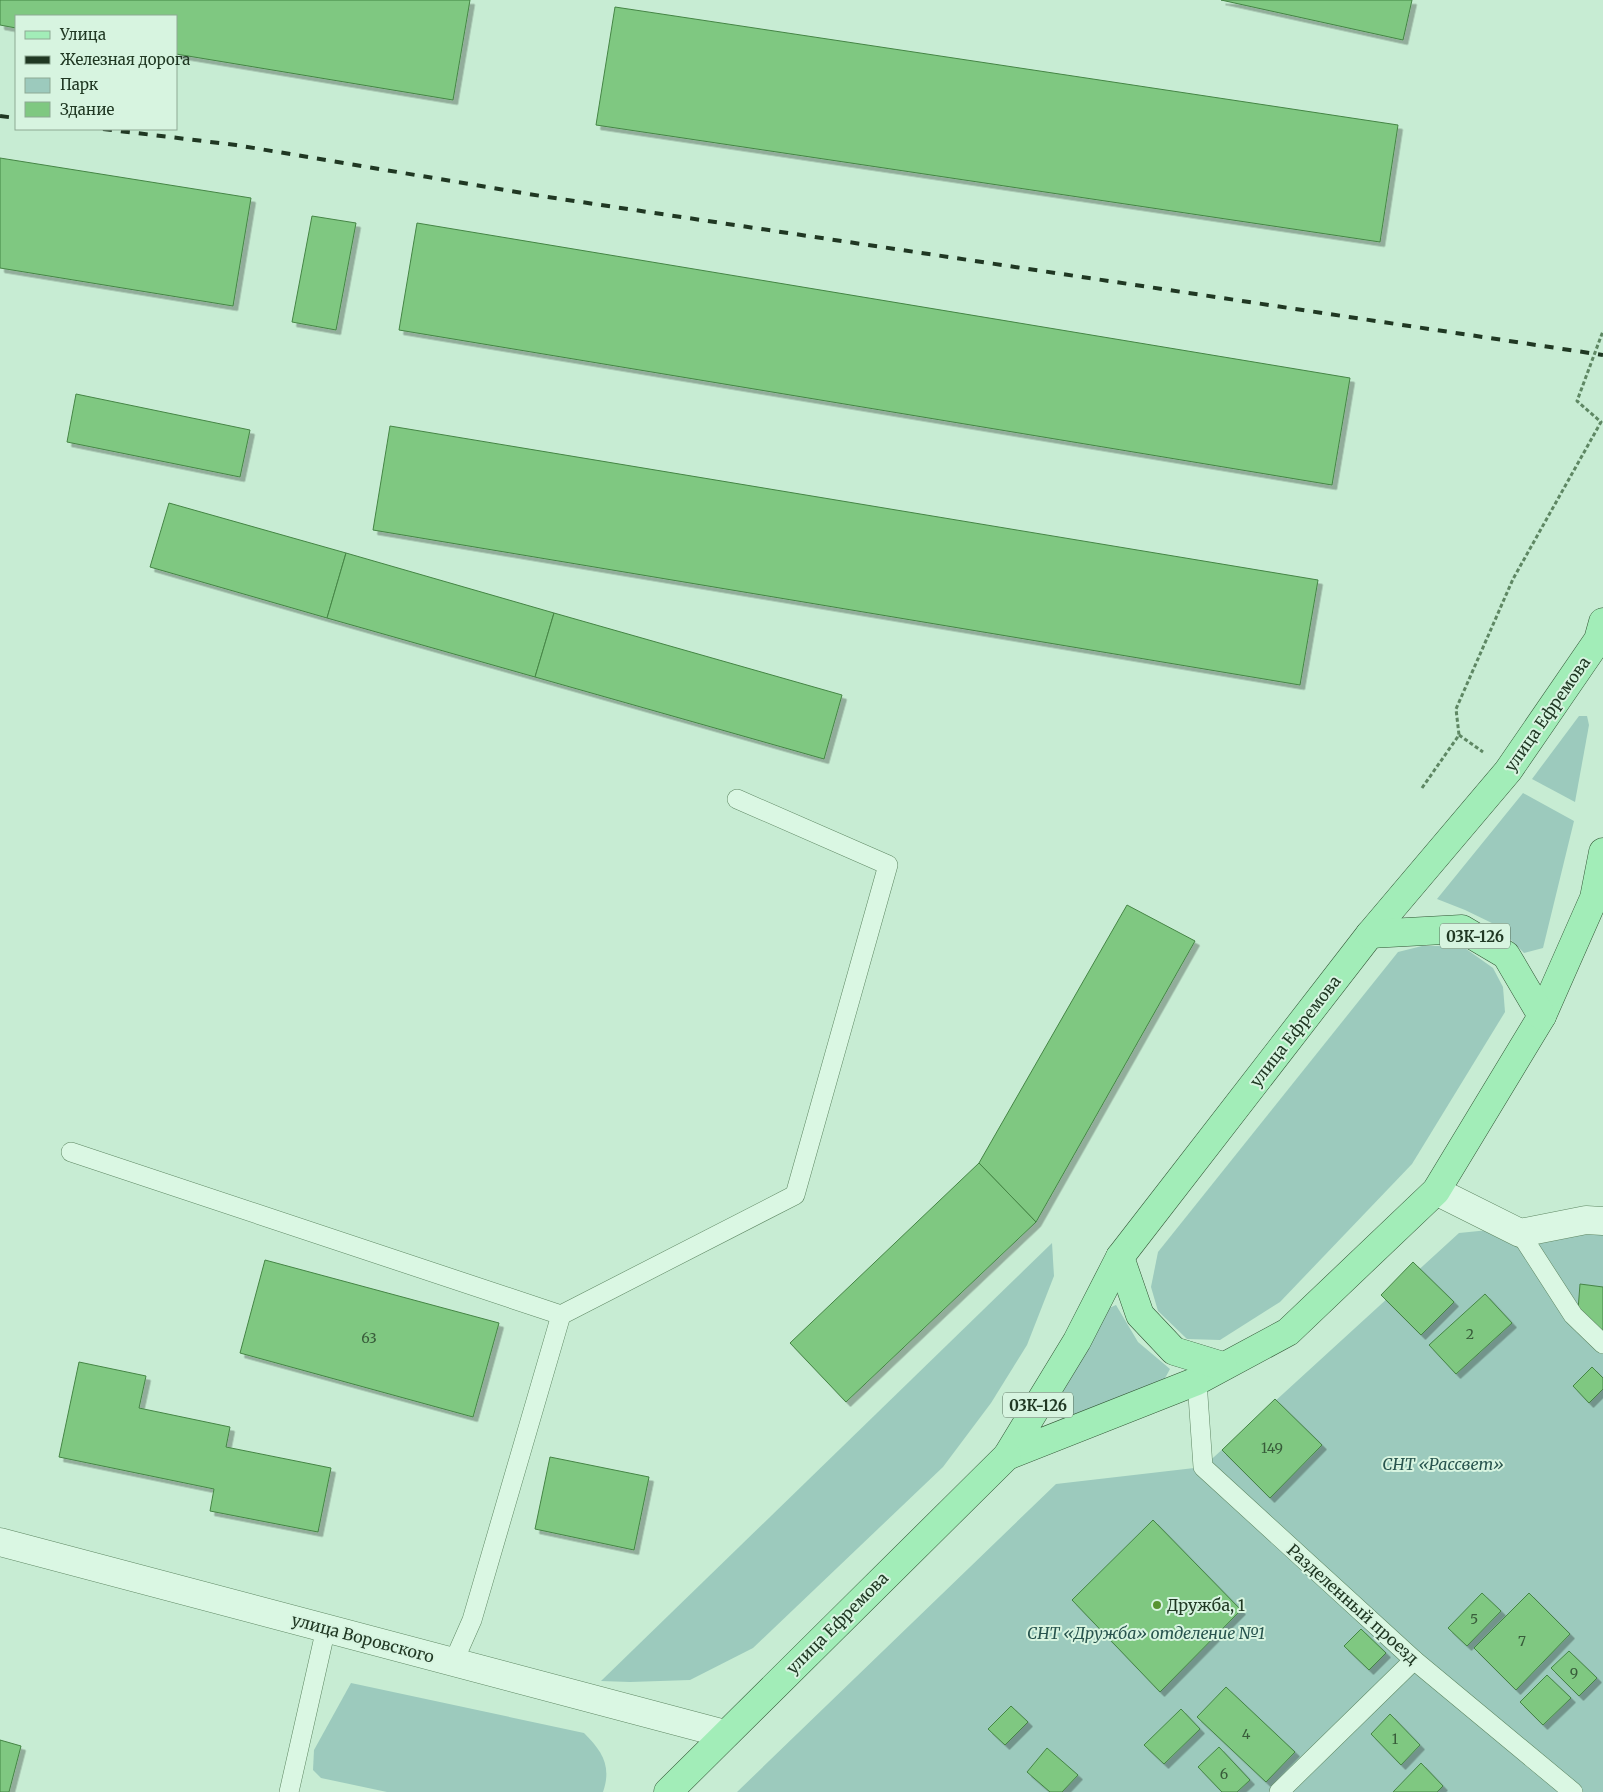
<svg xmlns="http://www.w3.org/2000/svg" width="1603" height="1792" font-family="Merriweather,serif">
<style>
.green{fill:#9ccabd}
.building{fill:#7fc881;stroke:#458545;filter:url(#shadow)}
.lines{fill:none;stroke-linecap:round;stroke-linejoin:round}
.service-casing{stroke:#5e8763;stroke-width:20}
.minor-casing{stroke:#5e8763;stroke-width:29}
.tertiary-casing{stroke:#5e8763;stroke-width:29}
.primary-casing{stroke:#315534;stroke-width:29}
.path{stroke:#5e8763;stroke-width:3;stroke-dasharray:4 2.5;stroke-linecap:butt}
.service{stroke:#daf7e3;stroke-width:19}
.minor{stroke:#daf7e3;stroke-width:28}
.tertiary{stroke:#daf7e3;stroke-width:28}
.primary{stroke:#a2edb8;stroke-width:28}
.rail{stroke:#203823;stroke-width:4;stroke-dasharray:9 9;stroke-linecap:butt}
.poi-dot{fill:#589331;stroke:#d7f4e0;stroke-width:2}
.labels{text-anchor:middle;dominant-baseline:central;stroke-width:4;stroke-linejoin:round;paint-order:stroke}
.number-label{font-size:14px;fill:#385c3a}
.shield{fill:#d7f4e0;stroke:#57705c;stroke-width:1}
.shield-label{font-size:15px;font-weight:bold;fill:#203823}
.street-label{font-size:16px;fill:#203823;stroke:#d7f4e0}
.park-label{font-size:16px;font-style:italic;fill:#28544e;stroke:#d7f4e0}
.poi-label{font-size:16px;fill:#203823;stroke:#d7f4e0;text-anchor:start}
</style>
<defs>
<filter id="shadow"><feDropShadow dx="4.5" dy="4.5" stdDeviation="0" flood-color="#0004"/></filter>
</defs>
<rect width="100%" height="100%" fill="#c7ecd3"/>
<g class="green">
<polygon points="1579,716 1587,716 1589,725 1575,802 1532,779"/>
<polygon points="1523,793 1574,821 1543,948 1524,953 1496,925 1465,910 1437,899"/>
<polygon points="1422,946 1462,946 1493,968 1503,987 1505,1012 1412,1164 1280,1302 1220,1340 1187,1339 1158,1311 1151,1287 1158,1252 1398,952"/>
<polygon points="1586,1220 1603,1221 1603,1792 737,1792 1056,1484 1203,1467 1459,1233"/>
<polygon points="1052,1243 1054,1276 1027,1345 991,1403 943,1467 753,1648 690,1680 630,1682 601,1681"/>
<polygon points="1116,1305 1138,1342 1170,1369 1164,1380 1062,1419 1052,1409 1073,1375 1107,1309"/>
<path d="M 351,1683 L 584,1733 C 602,1751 612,1766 603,1792 L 387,1792 L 321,1778 L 313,1770 L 314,1750 Z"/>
</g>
<g class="building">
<polygon points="0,0 470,0 453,100 176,54 176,16 16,16 16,28 0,25"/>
<polygon points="1221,0 1412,0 1403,40"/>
<polygon points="615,7 1398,125 1380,242 596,125"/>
<polygon points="0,158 251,198 233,306 0,268"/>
<polygon points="312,216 356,223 336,330 292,322"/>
<polygon points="417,223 1350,378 1332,485 399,330"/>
<polygon points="76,394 250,430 240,477 67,442"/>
<polygon points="390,426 1318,580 1300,685 373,530"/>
<polygon points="169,503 346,553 327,618 150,567"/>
<polygon points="346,553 554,613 535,677 327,618"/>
<polygon points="554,613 842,695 824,759 535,677"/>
<polygon points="1127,905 1195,941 1036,1222 979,1163"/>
<polygon points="979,1163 1036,1222 846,1402 790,1343"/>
<polygon points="265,1260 499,1323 473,1417 240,1353"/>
<polygon points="1413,1262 1454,1302 1421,1335 1381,1295"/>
<polygon points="1580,1284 1603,1287 1603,1336 1578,1310"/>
<polygon points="1485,1294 1512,1323 1456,1374 1429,1345"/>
<polygon points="79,1362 146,1376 139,1408 230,1427 226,1447 331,1468 318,1532 210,1511 214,1489 59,1457"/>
<polygon points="1592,1367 1603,1378 1603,1389 1589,1403 1573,1386"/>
<polygon points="1275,1399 1322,1445 1270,1498 1222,1450"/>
<polygon points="550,1457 649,1477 634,1550 535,1529"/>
<polygon points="1153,1520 1241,1610 1160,1692 1072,1600"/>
<polygon points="1482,1593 1501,1611 1467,1646 1448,1628"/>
<polygon points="1529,1593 1570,1634 1516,1690 1474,1648"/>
<polygon points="1361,1629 1386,1653 1369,1670 1344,1646"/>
<polygon points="1569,1651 1597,1678 1579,1696 1551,1668"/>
<polygon points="1547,1675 1571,1698 1543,1725 1520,1702"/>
<polygon points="1226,1687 1295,1752 1266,1782 1197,1717"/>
<polygon points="1011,1706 1028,1722 1005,1745 988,1729"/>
<polygon points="1181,1709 1200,1729 1164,1764 1144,1745"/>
<polygon points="1390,1714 1420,1745 1401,1765 1371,1734"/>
<polygon points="0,1740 21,1746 9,1792 0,1792"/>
<polygon points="1219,1747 1250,1780 1237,1792 1222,1792 1198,1767"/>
<polygon points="1047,1748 1078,1775 1062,1792 1050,1792 1027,1772"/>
<polygon points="1421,1763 1443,1786 1437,1792 1393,1792"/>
</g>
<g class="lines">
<defs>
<g id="service">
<polyline points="71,1152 561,1315 795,1195 888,865 737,799"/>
<polyline points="1520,1233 1573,1315 1603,1344"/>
<polyline points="1197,1381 1203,1467 1414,1660 1573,1792"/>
<polyline points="453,1663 472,1620 561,1315"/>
<polyline points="289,1792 326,1628"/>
<polyline points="1279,1792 1414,1660"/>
</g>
<polyline id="minor" points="0,1542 725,1734"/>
<polyline id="tertiary" points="1436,1191 1520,1233 1586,1220 1603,1221"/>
<g id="primary">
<polyline points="1603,622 1598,640 1508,771 1370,934 1120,1257 1077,1341 1007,1456 1197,1381 1288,1332 1436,1191 1542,1016 1594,898 1603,852"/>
<polyline points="1370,934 1462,929 1506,955 1542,1016"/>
<polyline points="1120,1257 1140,1315 1174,1351 1223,1366"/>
<polyline points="668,1792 1007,1456"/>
</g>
</defs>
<use href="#service" class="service-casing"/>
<use href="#minor" class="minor-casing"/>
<use href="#tertiary" class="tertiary-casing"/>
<use href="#primary" class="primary-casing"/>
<g class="path">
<polyline points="1459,735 1483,752"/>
<polyline points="1422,788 1459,735 1456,709 1513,579 1601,422 1577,401 1603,331"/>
</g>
<use href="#service" class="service"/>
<use href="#minor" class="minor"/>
<use href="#tertiary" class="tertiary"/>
<use href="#primary" class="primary"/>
<g class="rail">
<polyline points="0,116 16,118"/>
<polyline points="103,129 236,145 541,196 1603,355"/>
</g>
</g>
<circle class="poi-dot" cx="1157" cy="1605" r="5"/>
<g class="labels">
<g class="number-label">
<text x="1470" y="1334">2</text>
<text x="369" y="1338">63</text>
<text x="1272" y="1448">149</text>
<text x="1474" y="1619">5</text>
<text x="1522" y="1641">7</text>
<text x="1574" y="1673">9</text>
<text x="1246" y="1734">4</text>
<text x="1395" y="1739">1</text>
<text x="1224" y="1774">6</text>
</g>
<g class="shield">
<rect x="1440" y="923.5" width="70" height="25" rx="4"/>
<rect x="1003" y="1392.5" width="70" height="25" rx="4"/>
</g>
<g class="shield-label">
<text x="1475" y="936">03К-126</text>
<text x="1038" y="1405">03К-126</text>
</g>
<g class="street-label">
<text transform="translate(1547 714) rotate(-55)">улица Ефремова</text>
<text transform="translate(1295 1031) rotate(-52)">улица Ефремова</text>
<text transform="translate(1353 1604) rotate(42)">Разделенный проезд</text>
<text transform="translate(837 1623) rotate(-45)">улица Ефремова</text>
<text transform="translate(363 1638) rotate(15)">улица Воровского</text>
</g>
<g class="park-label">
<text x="1443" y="1464">СНТ «Рассвет»</text>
<text x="1146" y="1633">СНТ «Дружба» отделение №1</text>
</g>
<g class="poi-label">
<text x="1167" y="1605">Дружба, 1</text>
</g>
</g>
<rect x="15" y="15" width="162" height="115" fill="#d7f4e0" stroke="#8ea994"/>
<rect x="25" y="31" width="25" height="8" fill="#a2edb8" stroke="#8ea994"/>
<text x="60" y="40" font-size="15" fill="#203823">Улица</text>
<rect x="25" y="56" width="25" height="8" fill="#203823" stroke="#8ea994"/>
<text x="60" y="65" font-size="15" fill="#203823">Железная дорога</text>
<rect x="25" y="78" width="25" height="15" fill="#9ccabd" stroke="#8ea994"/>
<text x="60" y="90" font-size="15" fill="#203823">Парк</text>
<rect x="25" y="102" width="25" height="15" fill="#7fc881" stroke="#8ea994"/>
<text x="60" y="115" font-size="15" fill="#203823">Здание</text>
</svg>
